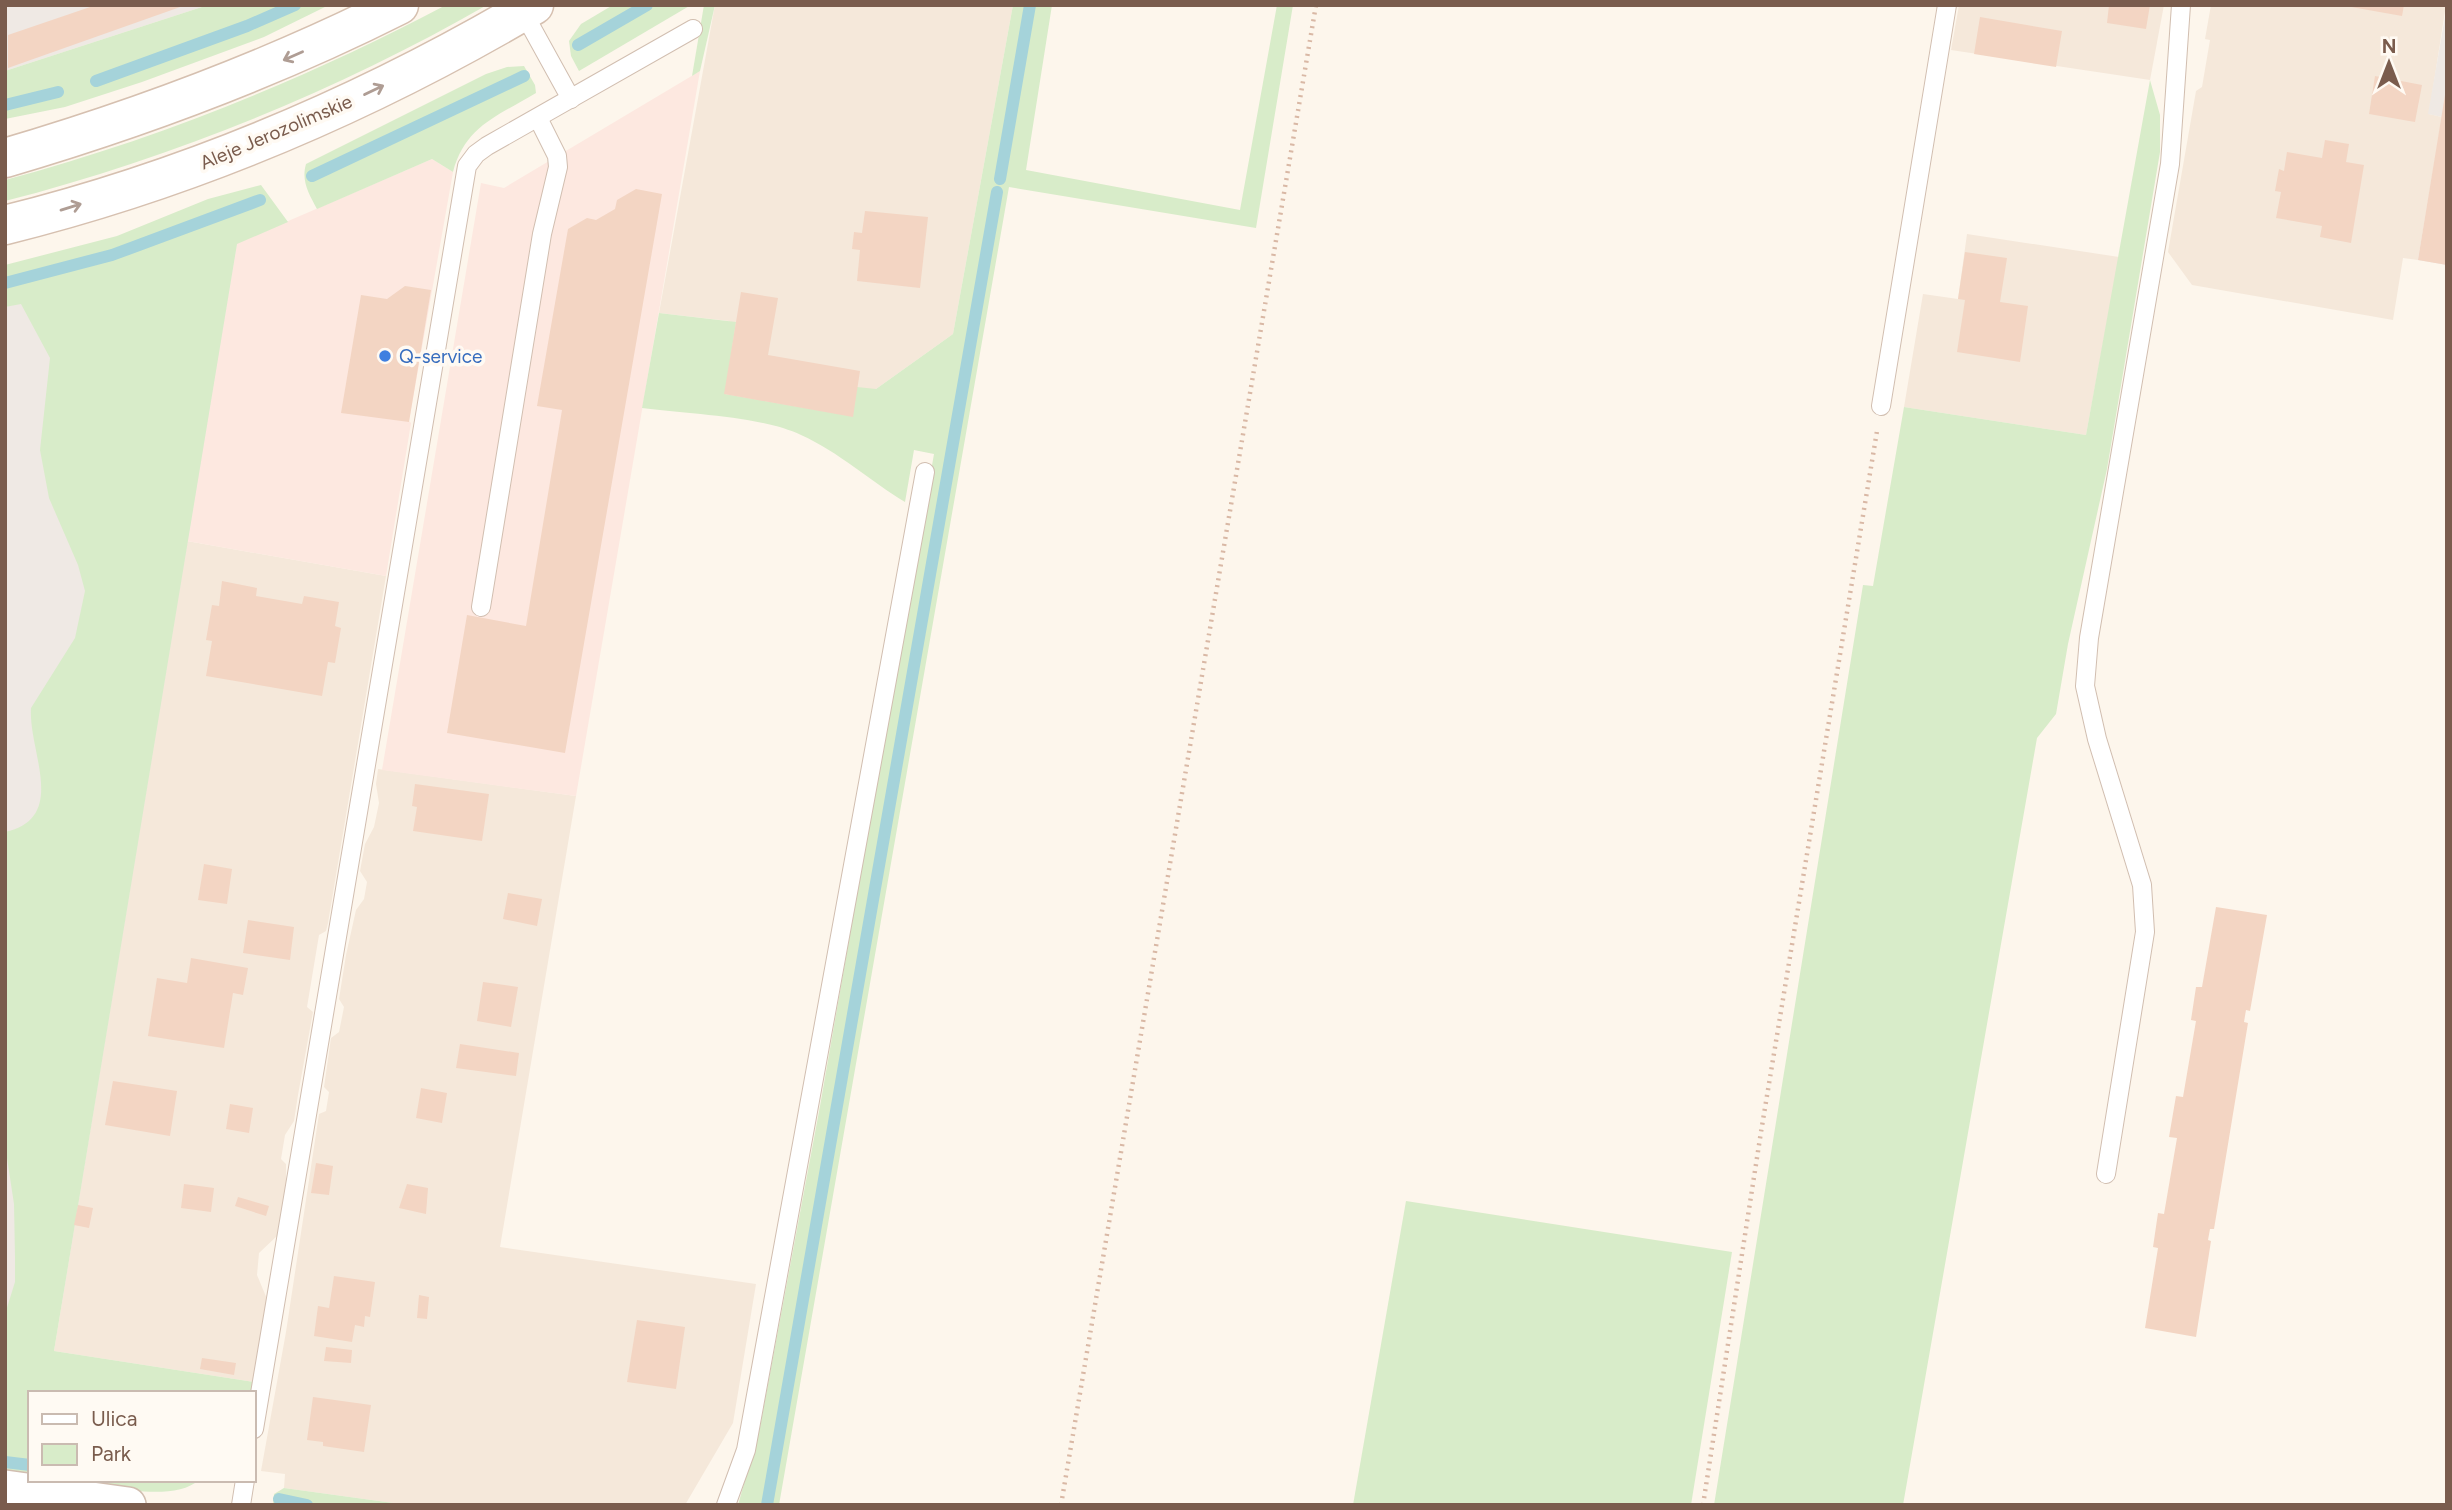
<svg xmlns="http://www.w3.org/2000/svg" width="2452" height="1510" font-family="Figtree,sans-serif">
<style>
.residential{fill:#f5e8da}
.commercial{fill:#fde8e0}
.industrial{fill:#efe9e4}
.green{fill:#d8ecc9}
.lines{fill:none;stroke-linecap:round;stroke-linejoin:round}
.stream{stroke:#a5d3da;stroke-width:12}
.building{fill:#f3d5c3}
.service-casing{stroke:#d1beb0;stroke-width:20}
.minor-casing{stroke:#d1beb0;stroke-width:38}
.secondary-casing{stroke:#d6c0b0;stroke-width:41}
.path{stroke:#d9b8a5;stroke-width:4.5;stroke-dasharray:2 5;stroke-linecap:butt}
.service{stroke:#fff;stroke-width:18}
.minor{stroke:#fff;stroke-width:35}
.secondary{stroke:#fff;stroke-width:38}
.oneway{stroke:#af9d94}
.shop-dot{fill:#3f7fe0;stroke:#fffaf3;stroke-width:2.5}
.labels{text-anchor:middle;dominant-baseline:central;stroke-width:7;stroke-linejoin:round;paint-order:stroke}
.street-label{font-size:19px;fill:#7a5c4d;stroke:#fffaf3}
.shop-label{font-size:19px;fill:#366cbe;stroke:#fffaf3;text-anchor:start}
</style>
<rect width="100%" height="100%" fill="#fdf6ec"/>
<g class="residential">
<polygon points="715,5 1013,5 953,334 876,389 853,417 724,394 729,321 659,313"/>
<polygon points="1959,5 2164,5 2150,80 1951,50"/>
<polygon points="2211,5 2446,5 2429,114 2442,117 2418,260 2403,258 2393,320 2192,285 2168,252 2196,91 2202,87 2210,40 2205,39"/>
<polygon points="1967,234 2119,257 2086,435 1904,407 1923,294 1958,299"/>
<polygon points="187,541 386,576 328,923 326,931 319,935 307,1007 313,1012 298,1095 294,1121 285,1135 281,1159 286,1164 286,1183 277,1236 259,1253 257,1275 267,1299 254,1382 54,1351"/>
<polygon points="378,769 576,796 500,1247 756,1284 733,1423 685,1505 408,1505 284,1488 285,1474 261,1471 286,1332 319,1114 326,1111 329,1092 324,1087 331,1038 339,1032 344,1007 339,999 346,955 356,910 364,899 367,882 360,871 365,844 374,827 379,803 376,784"/>
</g>
<g class="commercial">
<polygon points="700,71 576,796 382,770 481,183 504,188"/>
<polygon points="432,159 453,172 409,421 411,423 386,576 187,541 237,243"/>
</g>
<g class="industrial">
<polygon points="5,5 208,5 5,71"/>
<polygon points="2447,5 2447,265 2418,260 2442,117 2428,114"/>
<polygon points="237,243 62,1302 30,1393 5,1447 5,307"/>
</g>
<g class="green">
<polygon points="208,5 329,5 264,37 142,82 65,107 5,119 5,71"/>
<path d="M 446,5 L 487,5 C 337,91 172,158 5,201 L 5,180 C 158,139 306,79 446,5 Z"/>
<polygon points="613,5 691,5 579,71 571,56 569,41 581,24"/>
<polygon points="704,5 715,5 700,71 692,76"/>
<path d="M 1013,5 L 1052,5 L 1026,170 L 1240,210 L 1277,5 L 1293,5 L 1256,228 L 1009,187 L 779,1505 L 738,1505 L 760,1427 L 820,1106 L 934,454 L 914,450 L 905,502 C 870,481 839,452 801,435 C 762,416 687,414 642,408 L 659,313 L 736,322 L 725,394 L 852,416 L 857,387 L 876,389 L 953,334 Z"/>
<path d="M 524,66 L 535,85 L 536,93 C 498,116 465,126 453,172 L 432,159 L 317,209 C 309,194 301,181 306,164 L 486,74 L 507,67 Z"/>
<polygon points="2150,80 2160,115 2160,152 2107,469 2068,644 2056,714 2037,738 1903,1505 1714,1505 1863,585 1873,586 1904,407 2086,435"/>
<path d="M 261,185 L 288,222 L 237,244 L 54,1351 L 254,1382 L 252,1393 L 30,1393 L 30,1475 L 5,1471 L 5,1314 L 15,1282 L 15,1257 L 14,1204 L 5,1145 L 5,832 C 69,818 28,751 31,708 L 75,638 L 85,591 L 78,565 L 49,498 L 40,450 L 50,358 L 21,304 L 5,307 L 5,265 L 117,236 L 208,199 Z"/>
<polygon points="1406,1201 1732,1252 1691,1505 1353,1505"/>
<path d="M 68,1480 L 199,1480 C 172,1504 102,1485 68,1480 Z"/>
<polygon points="284,1488 408,1505 273,1505 274,1494"/>
</g>
<g class="lines">
<g class="stream">
<polyline points="578,45 647,5"/>
<polyline points="96,81 247,26 295,5"/>
<polyline points="5,105 58,92"/>
<polyline points="312,176 524,76"/>
<polyline points="1000,179 1030,5"/>
<polyline points="5,283 112,255 260,200"/>
<polyline points="5,1462 30,1465"/>
<polyline points="279,1499 307,1505"/>
<polyline points="767,1505 997,192"/>
</g>
</g>
<g class="building">
<polygon points="96,5 183,6 8,68 8,35"/>
<polygon points="2109,5 2150,5 2146,29 2107,23"/>
<polygon points="2340,5 2404,5 2402,16"/>
<polygon points="1980,17 2062,31 2056,67 1974,54"/>
<polygon points="2375,76 2422,85 2415,122 2369,114"/>
<polygon points="2445,95 2447,96 2447,265 2418,260"/>
<polygon points="2325,140 2349,144 2346,162 2364,165 2351,243 2320,237 2322,226 2276,218 2281,192 2275,191 2279,169 2284,171 2287,152 2322,158"/>
<polygon points="636,189 662,194 565,753 447,733 467,615 526,626 562,410 537,406 568,229 587,218 596,220 615,209 617,200"/>
<polygon points="865,211 928,217 920,288 857,281 860,250 852,249 854,232 862,233"/>
<polygon points="1965,252 2007,258 2000,302 2028,306 2020,362 1957,352 1965,300 1958,299"/>
<polygon points="405,286 431,290 409,422 341,413 361,295 387,299"/>
<polygon points="741,292 778,298 768,355 860,371 853,417 724,394"/>
<polygon points="222,581 257,588 256,596 302,604 304,596 339,602 335,626 341,628 335,663 328,662 322,696 206,676 212,641 206,640 212,605 219,606"/>
<polygon points="415,784 489,794 482,841 413,831 417,807 412,806"/>
<polygon points="204,864 232,869 227,904 198,900"/>
<polygon points="508,893 542,899 537,926 503,919"/>
<polygon points="2216,907 2267,915 2250,1011 2246,1010 2244,1022 2248,1023 2214,1229 2210,1229 2208,1240 2211,1241 2196,1337 2145,1328 2158,1248 2153,1247 2158,1213 2164,1214 2177,1138 2169,1137 2176,1096 2183,1097 2196,1021 2191,1020 2196,987 2202,987"/>
<polygon points="248,920 294,927 290,960 243,953"/>
<polygon points="191,958 248,968 243,995 233,993 224,1048 148,1036 157,978 187,983"/>
<polygon points="483,982 518,987 511,1027 477,1021"/>
<polygon points="460,1044 519,1053 516,1076 456,1068"/>
<polygon points="113,1081 177,1091 170,1136 105,1125"/>
<polygon points="421,1088 447,1093 442,1123 416,1118"/>
<polygon points="230,1104 253,1108 249,1133 226,1129"/>
<polygon points="316,1163 333,1166 329,1195 311,1193"/>
<polygon points="184,1184 214,1188 211,1212 181,1208"/>
<polygon points="407,1184 428,1188 426,1214 399,1208"/>
<polygon points="238,1197 269,1206 266,1216 235,1206"/>
<polygon points="78,1205 93,1208 89,1228 74,1225"/>
<polygon points="334,1276 375,1282 370,1317 365,1316 364,1327 355,1325 352,1342 314,1336 318,1306 329,1308"/>
<polygon points="419,1295 429,1297 427,1319 417,1318"/>
<polygon points="637,1320 685,1327 676,1389 627,1382"/>
<polygon points="326,1347 352,1350 351,1363 324,1361"/>
<polygon points="202,1358 236,1363 234,1375 200,1369"/>
<polygon points="313,1397 371,1405 364,1452 323,1446 323,1442 307,1440"/>
</g>
<g class="lines">
<defs>
<g id="service">
<polyline points="523,12 571,99"/>
<polyline points="1881,406 1947,5"/>
<polyline points="481,607 542,234 558,167 557,156 538,118"/>
<polyline points="2106,1174 2145,932 2142,885 2097,739 2085,686 2089,638 2170,164 2181,5"/>
<polyline points="254,1429 467,166 476,154 487,146 693,29"/>
<polyline points="241,1505 245,1480"/>
<polyline points="726,1505 746,1450 925,472"/>
</g>
<polyline id="minor" points="5,1488 128,1505"/>
<g id="secondary">
<path d="M 5,158 C 141,118 272,69 399,5"/>
<path d="M 5,225 C 190,179 370,102 534,5"/>
</g>
</defs>
<use href="#service" class="service-casing"/>
<use href="#minor" class="minor-casing"/>
<use href="#secondary" class="secondary-casing"/>
<g class="path">
<polyline points="1061,1505 1316,5"/>
<polyline points="1703,1505 1761,1132 1877,431"/>
</g>
<use href="#service" class="service"/>
<use href="#minor" class="minor"/>
<use href="#secondary" class="secondary"/>
</g>
<defs><path id="oneway-shaft" d="M-6 0H5M1.5-3L5.5 0L1.5 3" fill="none" stroke-width="1.6" stroke-linecap="round" stroke-linejoin="round" transform="scale(1.75)"/></defs>
<g class="oneway">
<use href="#oneway-shaft" transform="translate(293 56) rotate(156)"/>
<use href="#oneway-shaft" transform="translate(374 90) rotate(-26)"/>
<use href="#oneway-shaft" transform="translate(71 207) rotate(-17)"/>
</g>
<circle class="shop-dot" cx="385" cy="356" r="7"/>
<g class="labels">
<g class="street-label">
<text transform="translate(276 132) rotate(-23)">Aleje Jerozolimskie</text>
</g>
<g class="shop-label">
<text x="399" y="356">Q-service</text>
</g>
</g>
<rect width="2452" height="1510" fill="none" stroke="#7a5c4d" stroke-width="14"/>
<rect x="28" y="1391" width="228" height="91" fill="#fffaf3" stroke="#cabbb1" stroke-width="2"/>
<rect x="42" y="1414" width="35" height="10" fill="#ffffff" stroke="#cabbb1" stroke-width="2"/>
<text x="91" y="1426" font-size="21" fill="#7a5c4d">Ulica</text>
<rect x="42" y="1444" width="35" height="21" fill="#d8ecc9" stroke="#cabbb1" stroke-width="2"/>
<text x="91" y="1461" font-size="21" fill="#7a5c4d">Park</text>
<g transform="translate(2389 63)" stroke="#fffaf3" stroke-width="5" paint-order="stroke">
<path d="M0-5L12 26L0 18L-12 26Z" fill="#7a5c4d"/>
<text y="-10" font-size="19" font-weight="bold" text-anchor="middle" fill="#7a5c4d">N</text>
</g>
</svg>
